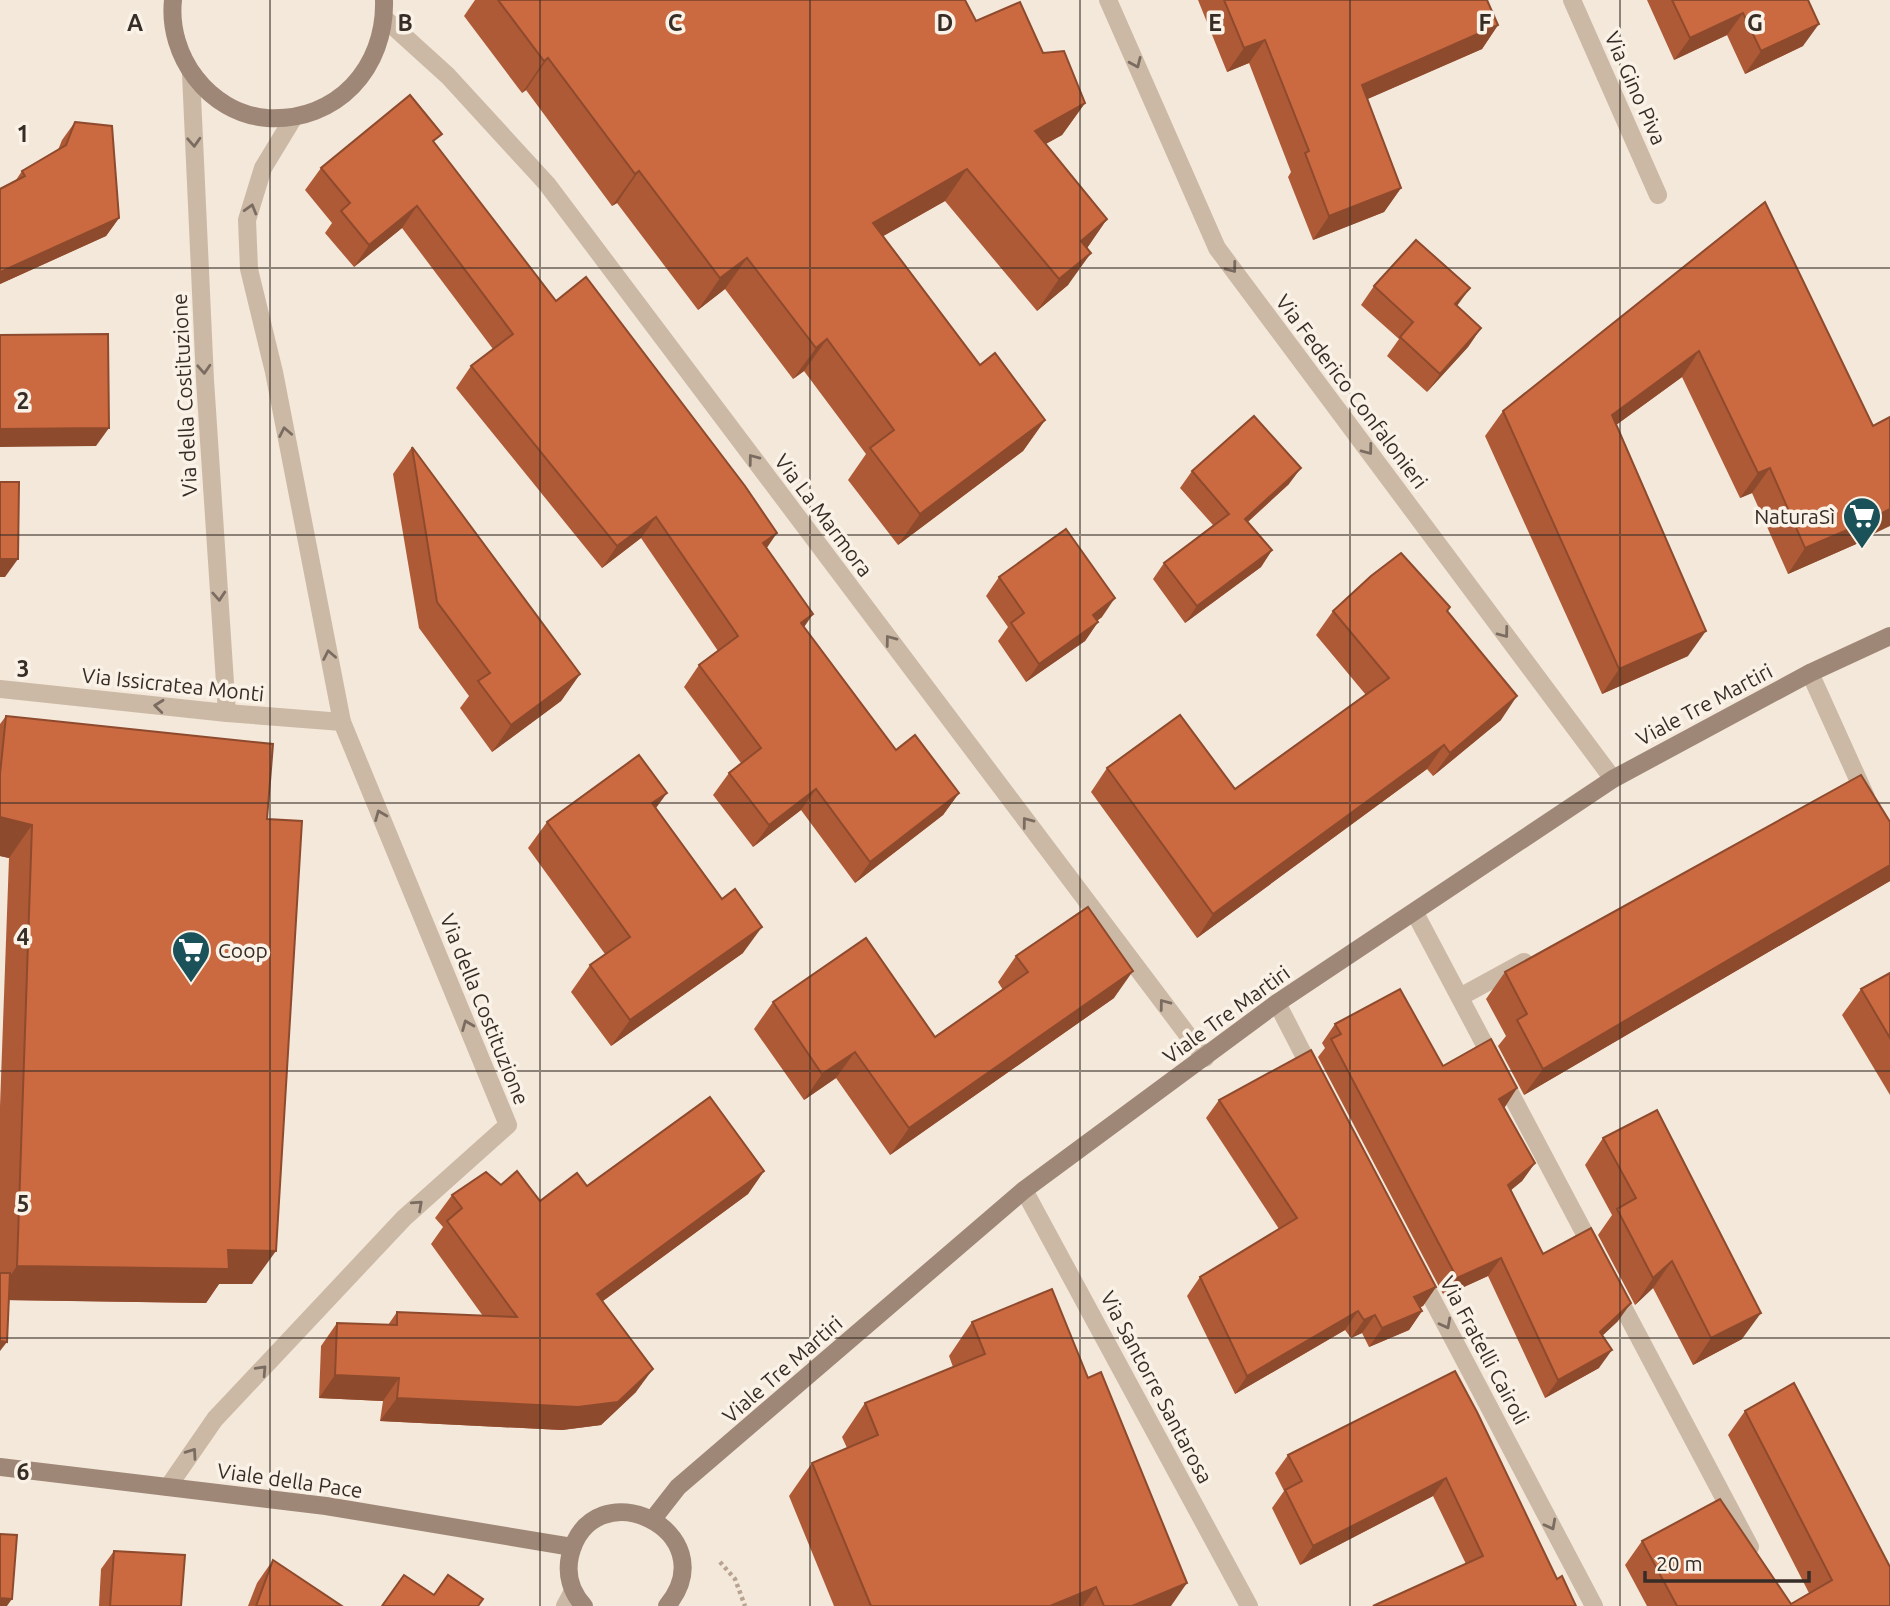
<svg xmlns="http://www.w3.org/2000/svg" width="1890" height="1606" font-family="Ubuntu,sans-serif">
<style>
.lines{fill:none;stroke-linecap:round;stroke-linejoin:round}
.path{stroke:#b7a390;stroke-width:4.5;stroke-dasharray:3.5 3.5;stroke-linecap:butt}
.lane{stroke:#cbb9a5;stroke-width:18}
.street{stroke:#cbb9a5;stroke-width:18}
.secondary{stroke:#9f8777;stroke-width:18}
.wall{fill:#af5a37}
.shaded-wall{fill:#8e4a2d}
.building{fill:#cb6940;stroke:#8e4a2d;stroke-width:2}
.oneway{stroke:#7a6c60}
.grid{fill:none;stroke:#372d27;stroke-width:2;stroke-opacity:0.55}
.labels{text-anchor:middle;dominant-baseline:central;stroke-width:7;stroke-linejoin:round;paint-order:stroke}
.street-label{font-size:21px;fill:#372d27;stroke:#faf2e7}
.poi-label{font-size:21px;fill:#372d27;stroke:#faf2e7;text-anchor:end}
.grid-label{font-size:23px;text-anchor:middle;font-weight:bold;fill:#372d27;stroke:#faf2e7;stroke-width:7;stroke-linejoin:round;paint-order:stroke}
</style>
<rect width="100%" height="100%" fill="#f3e8da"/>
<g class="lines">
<polyline class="path" points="720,1562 735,1579 745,1606"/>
<polyline class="lane" points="1460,997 1524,962"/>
<g class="street">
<polyline points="1108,0 1217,248 1613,779"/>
<polyline points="1572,0 1658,195"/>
<polyline points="384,18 448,76 547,184 1205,1058"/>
<polyline points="191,74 205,380 227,713"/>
<polyline points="1810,673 1866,797"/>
<polyline points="0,689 227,713 342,722"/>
<polyline points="1415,913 1595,1253"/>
<polyline points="1277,1003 1314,1075"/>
<polyline points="1024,1190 1249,1606"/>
<polyline points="1420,1276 1594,1606"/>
<polyline points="1614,1290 1750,1547"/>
<polyline points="168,1487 215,1419 404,1218 508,1125 342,722 274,372 249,269 247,220 263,168 294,117"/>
<polyline points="565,1606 573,1591"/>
</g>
<g class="secondary">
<path d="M 173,0 C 167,55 208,113 267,118 C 337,122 386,68 384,0"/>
<polyline points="0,1467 326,1506 572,1547"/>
<polyline points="653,1519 678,1487 1024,1190 1277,1003 1613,779 1810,673 1890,636"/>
<path d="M 584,1606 C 571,1592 566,1574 570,1556 C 592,1466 728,1531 667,1606"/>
</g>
</g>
<g class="wall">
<polygon points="475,0 965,0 976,21 1043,53 1085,103 1062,135 1045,144 1107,219 1087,248 1068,285 1037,311 945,201 883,236 980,365 1045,420 1023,451 898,545 848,480 866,454 804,371 793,379 725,289 698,310 617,203 612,206 526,90 522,93 464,16"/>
<polygon points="1198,0 1487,0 1498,25 1482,49 1367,99 1401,188 1384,212 1313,240 1288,177 1291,172 1249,63 1227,72"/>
<polygon points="1647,0 1808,0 1803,46 1745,74 1727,35 1674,60"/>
<polygon points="75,122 119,218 106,236 0,284 0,189 16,180 22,171 58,150 62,140"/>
<polygon points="435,144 556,301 766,548 804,627 896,750 959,793 943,815 855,883 801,810 753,847 713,795 729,773 741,763 684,687 699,665 718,651 641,538 602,568 456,388 471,366 493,349 402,228 354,267 325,233 332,223 305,190 321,168"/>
<polygon points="1765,202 1865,538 1863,541 1788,574 1752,493 1740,498 1682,377 1616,425 1688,656 1602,694 1485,436 1503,411"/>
<polygon points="1374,286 1457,306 1481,328 1468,347 1427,392 1387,356 1399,339 1361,305"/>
<polygon points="412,447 580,674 561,701 492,752 460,708 469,696 419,628 393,474"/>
<polygon points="1192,471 1289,484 1248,522 1272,550 1261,567 1185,623 1153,579 1164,563 1213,525 1180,488"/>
<polygon points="999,577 1102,617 1097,621 1098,622 1085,641 1026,682 998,641 1008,627 986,596"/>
<polygon points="1450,607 1447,611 1501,720 1433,776 1427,769 1197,938 1091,792 1107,768 1235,789 1366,695 1316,635 1333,611"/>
<polygon points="6,716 267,819 252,1284 219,1284 206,1303 9,1300 0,1351 0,1106 9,858 0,856 0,724"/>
<polygon points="656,808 743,953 611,1046 571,992 590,965 605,954 528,848 547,822"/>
<polygon points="1890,822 1890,881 1524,1095 1498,1046 1506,1036 1486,999 1505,972"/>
<polygon points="1016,956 1114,998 890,1155 836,1078 804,1100 754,1029 773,1002 935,1037 1003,990 998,982"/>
<polygon points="1890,973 1890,1095 1842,1015 1861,989"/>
<polygon points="1335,1024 1443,1066 1517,1088 1504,1107 1535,1163 1522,1181 1511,1190 1543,1254 1618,1321 1602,1336 1599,1368 1545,1398 1488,1276 1444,1296 1318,1057 1325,1048 1322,1043"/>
<polygon points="1219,1100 1436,1287 1423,1306 1420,1307 1422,1311 1409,1330 1369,1347 1362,1333 1351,1338 1345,1330 1235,1394 1187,1296 1200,1277 1279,1229 1206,1118"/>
<polygon points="1603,1138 1742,1339 1693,1365 1653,1288 1635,1305 1598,1235 1612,1215 1585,1165"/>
<polygon points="764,1171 748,1194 603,1301 636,1392 601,1425 562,1430 380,1421 383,1401 319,1398 321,1346 337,1323 388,1325 397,1312 483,1316 431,1244 443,1227 435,1218 452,1195 501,1185 540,1201 587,1186"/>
<polygon points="972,1322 1171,1606 834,1606 789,1496 812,1463 847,1448 842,1437 865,1403 953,1367 949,1356"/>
<polygon points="1455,1371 1557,1579 1576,1606 1466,1564 1433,1496 1300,1565 1272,1508 1284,1491 1275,1473 1288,1455"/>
<polygon points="1745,1411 1890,1606 1647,1606 1625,1565 1642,1541 1791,1604 1809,1593 1728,1435"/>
<polygon points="114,1551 181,1606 99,1606 101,1569"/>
<polygon points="273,1560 342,1606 248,1606 257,1583"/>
</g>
<g class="shaded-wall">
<polygon points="1743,13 1727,35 1674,60 1690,38"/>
<polygon points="1819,24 1803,46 1745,74 1761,51"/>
<polygon points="1498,25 1482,49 1345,109 1362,85"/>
<polygon points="1265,40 1249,63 1227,72 1244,48"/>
<polygon points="548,58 526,90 522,93 544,61"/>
<polygon points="1085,103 1062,135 1012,163 1035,131"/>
<polygon points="967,169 945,201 850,255 873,223"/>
<polygon points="639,171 617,203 612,206 635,174"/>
<polygon points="1401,188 1384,212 1313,240 1329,216"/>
<polygon points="417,206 402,228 354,267 369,245"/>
<polygon points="119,218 106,236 0,284 0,272"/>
<polygon points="1107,219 1085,251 1081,241"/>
<polygon points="1091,253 1068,285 1037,311 1059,279"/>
<polygon points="747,258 725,289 698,310 720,278"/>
<polygon points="1470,288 1457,306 1455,304"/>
<polygon points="1481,328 1468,347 1427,392 1440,374"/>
<polygon points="827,339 804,371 793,379 816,348"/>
<polygon points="1699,351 1682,377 1594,441 1612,415"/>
<polygon points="1045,420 1023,451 898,545 920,514"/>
<polygon points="109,428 96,446 0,447 0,429"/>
<polygon points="1301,468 1289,484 1233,535 1245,519"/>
<polygon points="1770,468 1752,493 1740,498 1758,473"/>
<polygon points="1890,509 1890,526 1865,538 1863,541 1788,574 1805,548"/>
<polygon points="656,517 641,538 602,568 617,546"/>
<polygon points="777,533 762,555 763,543"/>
<polygon points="1272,550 1261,567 1185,623 1197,606"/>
<polygon points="0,559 18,559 5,577 0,577"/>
<polygon points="1115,598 1102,617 1080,633 1093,615"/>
<polygon points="813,614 798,636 801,623"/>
<polygon points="1098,622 1085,641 1026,682 1039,664"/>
<polygon points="1706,631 1688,656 1602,694 1619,669"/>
<polygon points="580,674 561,701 492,752 511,725"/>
<polygon points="1517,696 1501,720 1433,776 1450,753"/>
<polygon points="1444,745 1427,769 1197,938 1213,914"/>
<polygon points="816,789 801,810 753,847 769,825"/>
<polygon points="667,793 648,819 652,803"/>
<polygon points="959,793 943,815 855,883 870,862"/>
<polygon points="0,817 32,825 9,858 0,856"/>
<polygon points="1890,865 1890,881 1524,1095 1543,1069"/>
<polygon points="762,927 743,953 611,1046 630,1020"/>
<polygon points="1133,971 1114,998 890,1155 909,1128"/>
<polygon points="855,1052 836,1078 804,1100 822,1074"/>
<polygon points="1517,1088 1505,1107 1486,1118 1499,1099"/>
<polygon points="1535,1163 1522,1181 1495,1203 1508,1185"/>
<polygon points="764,1171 748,1194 581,1317 597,1294"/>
<polygon points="228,1250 276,1251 252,1284 219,1284 206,1303 0,1300 0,1290 17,1266"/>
<polygon points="1501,1258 1488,1276 1444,1296 1457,1278"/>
<polygon points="1672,1261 1653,1288 1635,1305 1653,1278"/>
<polygon points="1436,1287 1423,1306 1402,1315 1414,1297"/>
<polygon points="1631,1303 1618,1321 1587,1350 1600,1332"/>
<polygon points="1358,1311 1345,1330 1235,1394 1247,1376"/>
<polygon points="1422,1311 1409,1330 1369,1347 1382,1328"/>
<polygon points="1761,1313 1742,1339 1693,1365 1711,1338"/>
<polygon points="1375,1315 1362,1333 1351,1338 1364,1320"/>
<polygon points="0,1341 7,1342 0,1351"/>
<polygon points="1612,1350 1599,1368 1545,1398 1558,1380"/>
<polygon points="653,1369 636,1392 601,1425 562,1430 380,1421 397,1398"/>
<polygon points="335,1375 399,1378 383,1401 319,1398"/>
<polygon points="1446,1478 1433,1496 1300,1565 1313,1546"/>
<polygon points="1187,1583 1171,1606 1132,1606"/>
<polygon points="1096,1587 1083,1606 1050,1606"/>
<polygon points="0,1598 12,1599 7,1606 0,1606"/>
</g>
<g class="building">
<polygon points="498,0 965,0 976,21 1020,2 1043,53 1064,51 1085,103 1035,131 1107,219 1081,241 1091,253 1059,279 967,169 873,223 980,365 995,353 1045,420 920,514 870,448 894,430 827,339 816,348 747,258 720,278 639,171 635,174 548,58 544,61"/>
<polygon points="1224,0 1487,0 1498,25 1362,85 1401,188 1329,216 1305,153 1309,151 1265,40 1244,48"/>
<polygon points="1672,0 1808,0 1819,24 1761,51 1743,13 1690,38"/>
<polygon points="410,95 442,134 433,141 556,301 586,277 745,486 777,533 763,543 813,614 801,623 896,750 915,735 959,793 870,862 816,789 769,825 729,773 761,748 699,665 738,636 656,517 617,546 471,366 513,334 417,206 369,245 341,211 350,203 321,168"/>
<polygon points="75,122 112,126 119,218 0,272 0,189 25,176 22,171 66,145"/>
<polygon points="1765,202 1873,426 1890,417 1890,509 1880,514 1880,516 1805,548 1770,468 1758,473 1699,351 1612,415 1706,631 1619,669 1503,411"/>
<polygon points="1416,240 1470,288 1455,304 1481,328 1440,374 1400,337 1413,322 1374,286"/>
<polygon points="108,334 109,428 0,429 0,335"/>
<polygon points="1254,416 1301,468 1245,519 1272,550 1197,606 1164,563 1229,514 1192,471"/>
<polygon points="412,447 580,674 511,725 478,681 490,673 437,602"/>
<polygon points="0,482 19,482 18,559 0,559"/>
<polygon points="1066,529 1115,598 1093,615 1098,622 1039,664 1011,623 1024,613 999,577"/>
<polygon points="1401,553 1450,607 1447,611 1517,696 1450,753 1444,745 1213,914 1107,768 1180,715 1235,789 1389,678 1333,611 1371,576"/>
<polygon points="6,716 273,744 267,819 302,821 276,1251 228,1250 229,1269 17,1266 32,825 0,817 0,774"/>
<polygon points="639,755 667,793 652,803 722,899 735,889 762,927 630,1020 590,965 630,937 547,822"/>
<polygon points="1861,775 1890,822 1890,865 1543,1069 1517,1020 1527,1014 1505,972"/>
<polygon points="1088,907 1133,971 909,1128 855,1052 822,1074 773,1002 866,938 935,1037 1028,972 1016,956"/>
<polygon points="1890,973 1890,1038 1861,989"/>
<polygon points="1400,989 1443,1066 1491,1039 1517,1088 1499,1099 1535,1163 1508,1185 1543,1254 1591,1228 1631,1303 1600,1332 1612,1350 1558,1380 1501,1258 1457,1278 1331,1039 1341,1034 1335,1024"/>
<polygon points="1311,1050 1436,1287 1414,1297 1422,1311 1382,1328 1375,1315 1364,1320 1358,1311 1247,1376 1200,1277 1297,1218 1219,1100"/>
<polygon points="710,1097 764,1171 597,1294 653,1369 618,1402 578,1407 397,1398 399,1378 335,1375 337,1323 397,1325 397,1312 517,1317 447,1221 462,1208 452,1195 486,1172 501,1185 517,1171 540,1201 577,1173 587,1186"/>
<polygon points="1657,1110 1761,1313 1711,1338 1672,1261 1653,1278 1617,1209 1636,1198 1603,1138"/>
<polygon points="0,1273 10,1273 7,1342 0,1341"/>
<polygon points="1052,1289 1088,1378 1101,1372 1187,1583 1132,1606 1104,1606 1096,1587 1050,1606 871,1606 812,1463 878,1435 865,1403 985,1354 972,1322"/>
<polygon points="1455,1371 1477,1412 1557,1579 1562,1576 1576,1606 1373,1606 1483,1556 1446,1478 1313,1546 1285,1490 1302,1481 1288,1455"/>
<polygon points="1794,1383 1890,1567 1890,1606 1677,1606 1642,1541 1720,1499 1791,1604 1832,1580 1745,1411"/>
<polygon points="0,1534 17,1535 12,1599 0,1598"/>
<polygon points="114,1551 185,1555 181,1606 110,1606"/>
<polygon points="273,1560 342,1606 256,1606"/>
<polygon points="404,1575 434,1595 448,1575 483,1599 478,1606 382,1606"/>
</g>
<defs><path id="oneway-chevron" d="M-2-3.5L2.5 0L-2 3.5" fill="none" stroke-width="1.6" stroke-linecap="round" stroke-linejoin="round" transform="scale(1.75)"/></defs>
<g class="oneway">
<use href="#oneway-chevron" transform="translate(1136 63) rotate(66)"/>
<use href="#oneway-chevron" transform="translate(194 142) rotate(87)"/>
<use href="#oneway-chevron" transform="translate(251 209) rotate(-74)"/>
<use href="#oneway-chevron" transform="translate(1232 268) rotate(53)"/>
<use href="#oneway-chevron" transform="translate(204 369) rotate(87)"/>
<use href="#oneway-chevron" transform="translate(285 432) rotate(-101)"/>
<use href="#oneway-chevron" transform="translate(1368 450) rotate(53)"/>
<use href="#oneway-chevron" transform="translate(753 459) rotate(-127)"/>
<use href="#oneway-chevron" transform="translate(219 596) rotate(86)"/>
<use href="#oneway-chevron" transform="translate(1504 633) rotate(53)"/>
<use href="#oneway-chevron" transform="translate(890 640) rotate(-127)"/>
<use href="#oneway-chevron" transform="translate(329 655) rotate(-101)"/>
<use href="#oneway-chevron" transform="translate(159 706) rotate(-174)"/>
<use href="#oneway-chevron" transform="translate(380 815) rotate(-112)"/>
<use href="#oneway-chevron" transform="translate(1027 822) rotate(-127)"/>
<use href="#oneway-chevron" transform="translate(1164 1004) rotate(-127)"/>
<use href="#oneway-chevron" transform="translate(467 1025) rotate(-112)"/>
<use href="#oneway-chevron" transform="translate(418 1205) rotate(-42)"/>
<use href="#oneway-chevron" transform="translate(1446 1324) rotate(62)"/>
<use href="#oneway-chevron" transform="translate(262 1370) rotate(-47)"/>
<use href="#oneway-chevron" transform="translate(192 1453) rotate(-55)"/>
<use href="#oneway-chevron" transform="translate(1551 1525) rotate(62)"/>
</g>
<path class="grid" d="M 270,0 L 270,1606M 540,0 L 540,1606M 810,0 L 810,1606M 1080,0 L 1080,1606M 1350,0 L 1350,1606M 1620,0 L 1620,1606M 0,268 L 1890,268M 0,535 L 1890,535M 0,803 L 1890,803M 0,1071 L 1890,1071M 0,1338 L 1890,1338"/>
<defs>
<symbol id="supermarket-pin" viewBox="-11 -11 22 30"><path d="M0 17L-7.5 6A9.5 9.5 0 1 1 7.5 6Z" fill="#1b525a" stroke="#faf2e7"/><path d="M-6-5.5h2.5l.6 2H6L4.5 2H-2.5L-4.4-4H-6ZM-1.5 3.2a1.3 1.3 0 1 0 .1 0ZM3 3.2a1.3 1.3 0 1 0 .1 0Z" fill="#fff"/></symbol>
</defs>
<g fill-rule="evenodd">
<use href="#supermarket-pin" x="1840" y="494" width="44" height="60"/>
<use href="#supermarket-pin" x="169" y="928" width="44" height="60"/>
</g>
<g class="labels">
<g class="street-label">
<text transform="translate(1636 88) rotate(66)">Via Gino Piva</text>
<text transform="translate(1352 391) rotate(53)">Via Federico Confalonieri</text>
<text transform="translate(184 395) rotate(-93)">Via della Costituzione</text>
<text transform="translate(824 515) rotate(53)">Via La Marmora</text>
<text transform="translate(173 684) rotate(6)">Via Issicratea Monti</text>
<text transform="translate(1704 704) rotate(-28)">Viale Tre Martiri</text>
<text transform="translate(485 1009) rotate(68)">Via della Costituzione</text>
<text transform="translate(1226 1014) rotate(-36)">Viale Tre Martiri</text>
<text transform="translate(1485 1350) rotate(62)">Via Fratelli Cairoli</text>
<text transform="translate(782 1369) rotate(-41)">Viale Tre Martiri</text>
<text transform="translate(1157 1387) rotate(62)">Via Santorre Santarosa</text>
<text transform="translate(290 1480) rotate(8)">Viale della Pace</text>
</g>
<g class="poi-label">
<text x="1835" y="516">NaturaSì</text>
<text x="218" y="950" text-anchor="start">Coop</text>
</g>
</g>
<g class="grid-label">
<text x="135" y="31">A</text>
<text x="405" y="31">B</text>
<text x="675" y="31">C</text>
<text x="945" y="31">D</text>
<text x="1215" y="31">E</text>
<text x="1485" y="31">F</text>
<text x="1755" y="31">G</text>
<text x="23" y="142">1</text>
<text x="23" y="409">2</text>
<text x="23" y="677">3</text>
<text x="23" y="945">4</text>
<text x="23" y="1212">5</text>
<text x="23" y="1480">6</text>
</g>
<path d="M1645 1571v10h164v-10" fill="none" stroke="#372d27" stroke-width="3.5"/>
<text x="1656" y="1571" font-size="21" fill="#372d27" stroke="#faf2e7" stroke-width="5" paint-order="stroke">20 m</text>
</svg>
